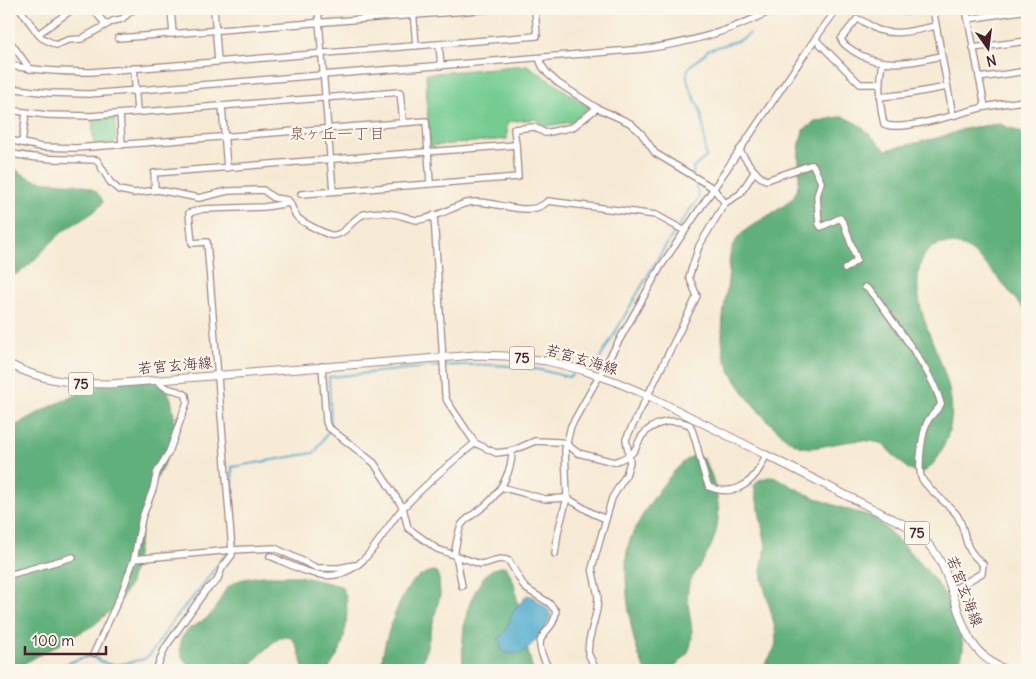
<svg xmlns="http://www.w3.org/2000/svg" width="1036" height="679" font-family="Delius,'Klee One',sans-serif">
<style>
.green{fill:#75cc91;stroke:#60765e}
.forest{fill:#60b07b;stroke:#556853}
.water{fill:#4fabcd;stroke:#4c657c}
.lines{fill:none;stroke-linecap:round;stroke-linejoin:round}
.stream{stroke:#4fabcd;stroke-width:2}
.minor-casing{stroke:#a08480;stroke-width:8}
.major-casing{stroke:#a08480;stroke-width:9}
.minor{stroke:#fff;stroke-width:5.5}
.major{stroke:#fff;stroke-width:7}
.labels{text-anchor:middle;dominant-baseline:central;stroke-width:4;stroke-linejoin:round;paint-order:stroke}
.shield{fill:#fbf7ec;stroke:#7f6065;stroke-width:1}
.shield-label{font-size:14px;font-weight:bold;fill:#4a1f2b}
.street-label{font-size:15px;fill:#4a1f2b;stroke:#fbf7ec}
.neighbourhood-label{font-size:16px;fill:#864f4a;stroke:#fbf7ec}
</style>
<rect width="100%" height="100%" fill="#fbf7ec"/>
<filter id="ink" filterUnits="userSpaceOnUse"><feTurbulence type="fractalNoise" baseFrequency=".02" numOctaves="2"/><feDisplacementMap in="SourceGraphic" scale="10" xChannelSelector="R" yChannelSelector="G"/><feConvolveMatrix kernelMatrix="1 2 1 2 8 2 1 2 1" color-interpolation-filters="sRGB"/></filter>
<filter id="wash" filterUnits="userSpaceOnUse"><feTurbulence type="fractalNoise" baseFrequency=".0096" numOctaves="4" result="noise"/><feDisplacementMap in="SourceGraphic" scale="20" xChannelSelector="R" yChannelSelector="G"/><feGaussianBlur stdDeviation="1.12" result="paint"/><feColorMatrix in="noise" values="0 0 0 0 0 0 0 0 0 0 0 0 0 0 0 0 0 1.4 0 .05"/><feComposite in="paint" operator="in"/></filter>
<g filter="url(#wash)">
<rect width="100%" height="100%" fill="#f6ead4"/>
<g class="green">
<polygon points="527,65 589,107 572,122 545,126 535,119 507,122 507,139 429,146 426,74"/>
<polygon points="115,117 116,142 94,144 92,119"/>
</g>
<g class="forest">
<path d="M 843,116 L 861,126 L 886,150 L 941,137 L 967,128 L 1000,124 L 1027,135 L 1027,313 C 1011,295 985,258 964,247 C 955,243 940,242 931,248 C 919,256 917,277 918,290 C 923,347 973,392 941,451 C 936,460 931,469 921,473 L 909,470 L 882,444 C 858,435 834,446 810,448 C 802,447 795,445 789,440 C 766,423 726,377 723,349 C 720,327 725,303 728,281 C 730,266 727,254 736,241 C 746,223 787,210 795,194 C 802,181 798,163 799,149 C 800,143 802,136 803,130 L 815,122 Z"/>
<path d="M 9,163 C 14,170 27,177 35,180 C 55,185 95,178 103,202 C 95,215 77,221 65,230 C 49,242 27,273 9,277 Z"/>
<path d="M 135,375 L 155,376 L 163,380 L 171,399 L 176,427 L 165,462 L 146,499 L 136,561 L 129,586 L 117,605 L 94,625 L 12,670 L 9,670 L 9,427 L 15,426 C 56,402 90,387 135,375 Z"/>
<path d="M 693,456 L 703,458 C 717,481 723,512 714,538 C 709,554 697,569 689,583 C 682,609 703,637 683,659 C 673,670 660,670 646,670 C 630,648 622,573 628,546 C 633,525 673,464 693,456 Z"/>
<path d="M 772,476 C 781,478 785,483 793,487 C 811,497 833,505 852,511 C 862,514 870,514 878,520 C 899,542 924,564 941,589 C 949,601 962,633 963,647 C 964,655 957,666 951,670 L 761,670 C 765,663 772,655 775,647 C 780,630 763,592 761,571 C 761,562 766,555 766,545 L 754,486 L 759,480 Z"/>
<path d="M 506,566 L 514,583 L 524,636 L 533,670 L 463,670 C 462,641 462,614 477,588 C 485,574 489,568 506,566 Z"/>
<path d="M 434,571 L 437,573 L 439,579 L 440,595 L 421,670 L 381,670 C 382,645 396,605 410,585 C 415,578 426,572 434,571 Z"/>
<path d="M 262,576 L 299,576 L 341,586 C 351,598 346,630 342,645 C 339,654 333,662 328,670 L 304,670 C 301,662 300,651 295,643 C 283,621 255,663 246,670 C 227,670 186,677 181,653 C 179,646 181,637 186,632 C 192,625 202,623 208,617 C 215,611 217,605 221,598 C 229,579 244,579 262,576 Z"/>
</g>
<path class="water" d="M 527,595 C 533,596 536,599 540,603 C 544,606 549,609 550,614 C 552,624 532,646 524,651 C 518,655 507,654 502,651 L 499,638 L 505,632 L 513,612 Z"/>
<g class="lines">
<g class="stream">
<path d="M 693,174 L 693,168 L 706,157 C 704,142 705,125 700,110 C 696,98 683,82 688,69 C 692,61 702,59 708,50 L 743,39 L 750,33"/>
<path d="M 595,366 C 630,310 658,250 699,198 L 694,179"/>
<path d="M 331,426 L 329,377 C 395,371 462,359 527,368 C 541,369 555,374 568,377 L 573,375"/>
<polyline points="233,546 236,542 232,467 313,453 316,451 329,430"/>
<polyline points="49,670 82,658 91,656 107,664 117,665 144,659 150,655 174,619 199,590 226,553"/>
</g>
</g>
</g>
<g filter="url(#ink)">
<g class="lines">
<defs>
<g id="minor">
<polyline points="20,9 38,34 42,38 56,45 68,40 81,39 113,21 122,19 134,9"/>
<polyline points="93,9 106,25"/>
<polyline points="171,9 173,34"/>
<polyline points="214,9 218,61"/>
<polyline points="318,9 333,191"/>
<polyline points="413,9 416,46"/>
<polyline points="885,9 906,11 917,9"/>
<polyline points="933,9 953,116"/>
<polyline points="966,9 985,107"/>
<polyline points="968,19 1027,10"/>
<path d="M 936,26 C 916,30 897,36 878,30 C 870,27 864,20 857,19 L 841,39 C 843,45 847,46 852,50 C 879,69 911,63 941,56"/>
<polyline points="38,34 73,9"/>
<polyline points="118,38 492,9"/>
<polyline points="815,39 860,84 879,84"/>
<polyline points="9,40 30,69"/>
<polyline points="439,44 441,66"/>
<polyline points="973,48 1027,41"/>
<polyline points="539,58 542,66 548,74 558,83 597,108 630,123 641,133 655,153 713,188 725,203"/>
<path d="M 882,62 C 878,85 879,101 884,124 C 901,133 965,111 985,107 C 999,104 1013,102 1027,101"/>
<path d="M 9,65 C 36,71 63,72 91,72 L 537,36 L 535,9"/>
<polyline points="134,68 137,112"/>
<polyline points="979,78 1027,71"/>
<path d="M 9,88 L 49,93 L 89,94 L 644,49 C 690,43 734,30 774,9"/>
<polyline points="879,97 908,94 947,87"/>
<polyline points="222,106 227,168"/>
<polyline points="9,110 47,115 90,116 400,92 403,122"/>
<polyline points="120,114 122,145"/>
<polyline points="9,140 41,147 76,148 426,121 430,183"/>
<polyline points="22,143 26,113"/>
<polyline points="516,145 514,129 534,127 545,133 573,127 597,108"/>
<path d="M 739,150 C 746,159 757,179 767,180 L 810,165 L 813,165 L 821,182 L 817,196 L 819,224 L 821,227 L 840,218 L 844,224 L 857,260 L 845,269"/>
<path d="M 9,153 C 38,160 67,159 97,160 L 110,182 L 119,190 L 134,193 L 158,190 L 199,198 L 228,191 L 263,190 L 274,198 L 288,200 C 292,205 293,212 297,217 C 301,222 324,233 330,235 C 345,238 352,217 365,214 C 376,211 391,213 402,216 C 407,217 411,220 417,220 C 435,219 451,207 467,203 C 492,197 528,221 548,201 L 656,215 L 685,231"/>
<polyline points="155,190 154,173 516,145 518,177 301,194"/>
<path d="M 434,215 L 445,394 L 447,401 L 475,443 L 496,453 L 512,451 L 535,441 L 559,442 L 565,443 L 578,453 L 614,462 C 620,460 627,457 632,453 C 637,449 638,441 642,436 C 654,421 674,418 690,425 C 699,445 700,468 709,487 C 737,498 756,481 766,455"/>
<path d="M 865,287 L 871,291 L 878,300 C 897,328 933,372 941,404 C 938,410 932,414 929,419 C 922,429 917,469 922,479 C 929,491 948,503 957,515 C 969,535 960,546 983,564 L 982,573 L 951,591"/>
<path d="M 322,366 L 326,422 L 328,427 L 374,463 L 403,508 L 408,528 L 437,549 L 480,564 C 492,563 498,556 509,561 L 525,588 L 549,603 L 556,611 C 554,628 546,628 541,639 C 537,649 546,662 549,670"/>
<polyline points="501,487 545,499 567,498 592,513 606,519"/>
<polyline points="555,554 558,532 567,498 565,450 571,426 661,266 815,39 837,9"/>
<path d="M 270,556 C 290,564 313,578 335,575 C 370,569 382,529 404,507 C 426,484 450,463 475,443"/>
<polyline points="134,559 232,550 275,548 317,568 339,568 354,565"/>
<polyline points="9,575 73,557"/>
<path d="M 462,586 L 457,560 L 454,555 C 456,547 458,529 462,524 C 469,516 479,511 487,504 C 501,491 512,471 512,451"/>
<path d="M 94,653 L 122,592 L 134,559 L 142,518 L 153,489 L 157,472 L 169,452 L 187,402 L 186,395 C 175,387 167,393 156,380"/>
<polyline points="156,670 165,648 206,590 217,581 222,568 232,555 232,550 207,242 192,243 189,213 203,209 264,207 290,203"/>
<polyline points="596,670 588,653 589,641 597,609 598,596 592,568 612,498 626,475 630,462 626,439 697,296 689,277 699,246 725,203 740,194 755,171"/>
</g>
<path id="major" d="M 9,364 C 41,381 74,384 110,384 L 476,355 L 506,356 L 547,361 L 582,370 L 614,381 L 647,395 L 911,528 C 922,537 932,546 939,559 C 962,600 955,649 1006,670"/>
</defs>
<use href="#minor" class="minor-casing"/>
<use href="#major" class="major-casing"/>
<use href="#minor" class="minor"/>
<use href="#major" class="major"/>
</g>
</g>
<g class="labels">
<g class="shield">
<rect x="509.5" y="346.5" width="25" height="23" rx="4"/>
<rect x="68.5" y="372.5" width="25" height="23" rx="4"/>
<rect x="904.5" y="521.5" width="25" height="23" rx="4"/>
</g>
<g class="shield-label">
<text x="522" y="358">75</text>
<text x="81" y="384">75</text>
<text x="917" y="533">75</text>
</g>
<g class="street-label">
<text transform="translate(582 359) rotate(16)">若宮玄海線</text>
<text transform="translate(175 365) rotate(-5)">若宮玄海線</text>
<text transform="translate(965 591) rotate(69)">若宮玄海線</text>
</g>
<g class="neighbourhood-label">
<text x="337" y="133">泉ヶ丘一丁目</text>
</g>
</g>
<rect width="1036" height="679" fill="none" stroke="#fbf7ec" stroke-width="30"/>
<g transform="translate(988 48) rotate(166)" stroke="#fbf7ec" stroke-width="4" paint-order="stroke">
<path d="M0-4L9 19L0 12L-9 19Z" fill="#4a1f2b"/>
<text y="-8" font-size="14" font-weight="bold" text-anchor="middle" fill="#4a1f2b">N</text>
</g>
<path d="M25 646v8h81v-8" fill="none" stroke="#4a1f2b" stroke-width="2.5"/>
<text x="32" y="646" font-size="15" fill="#4a1f2b" stroke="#fbf7ec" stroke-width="4" paint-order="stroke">100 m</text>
</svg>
